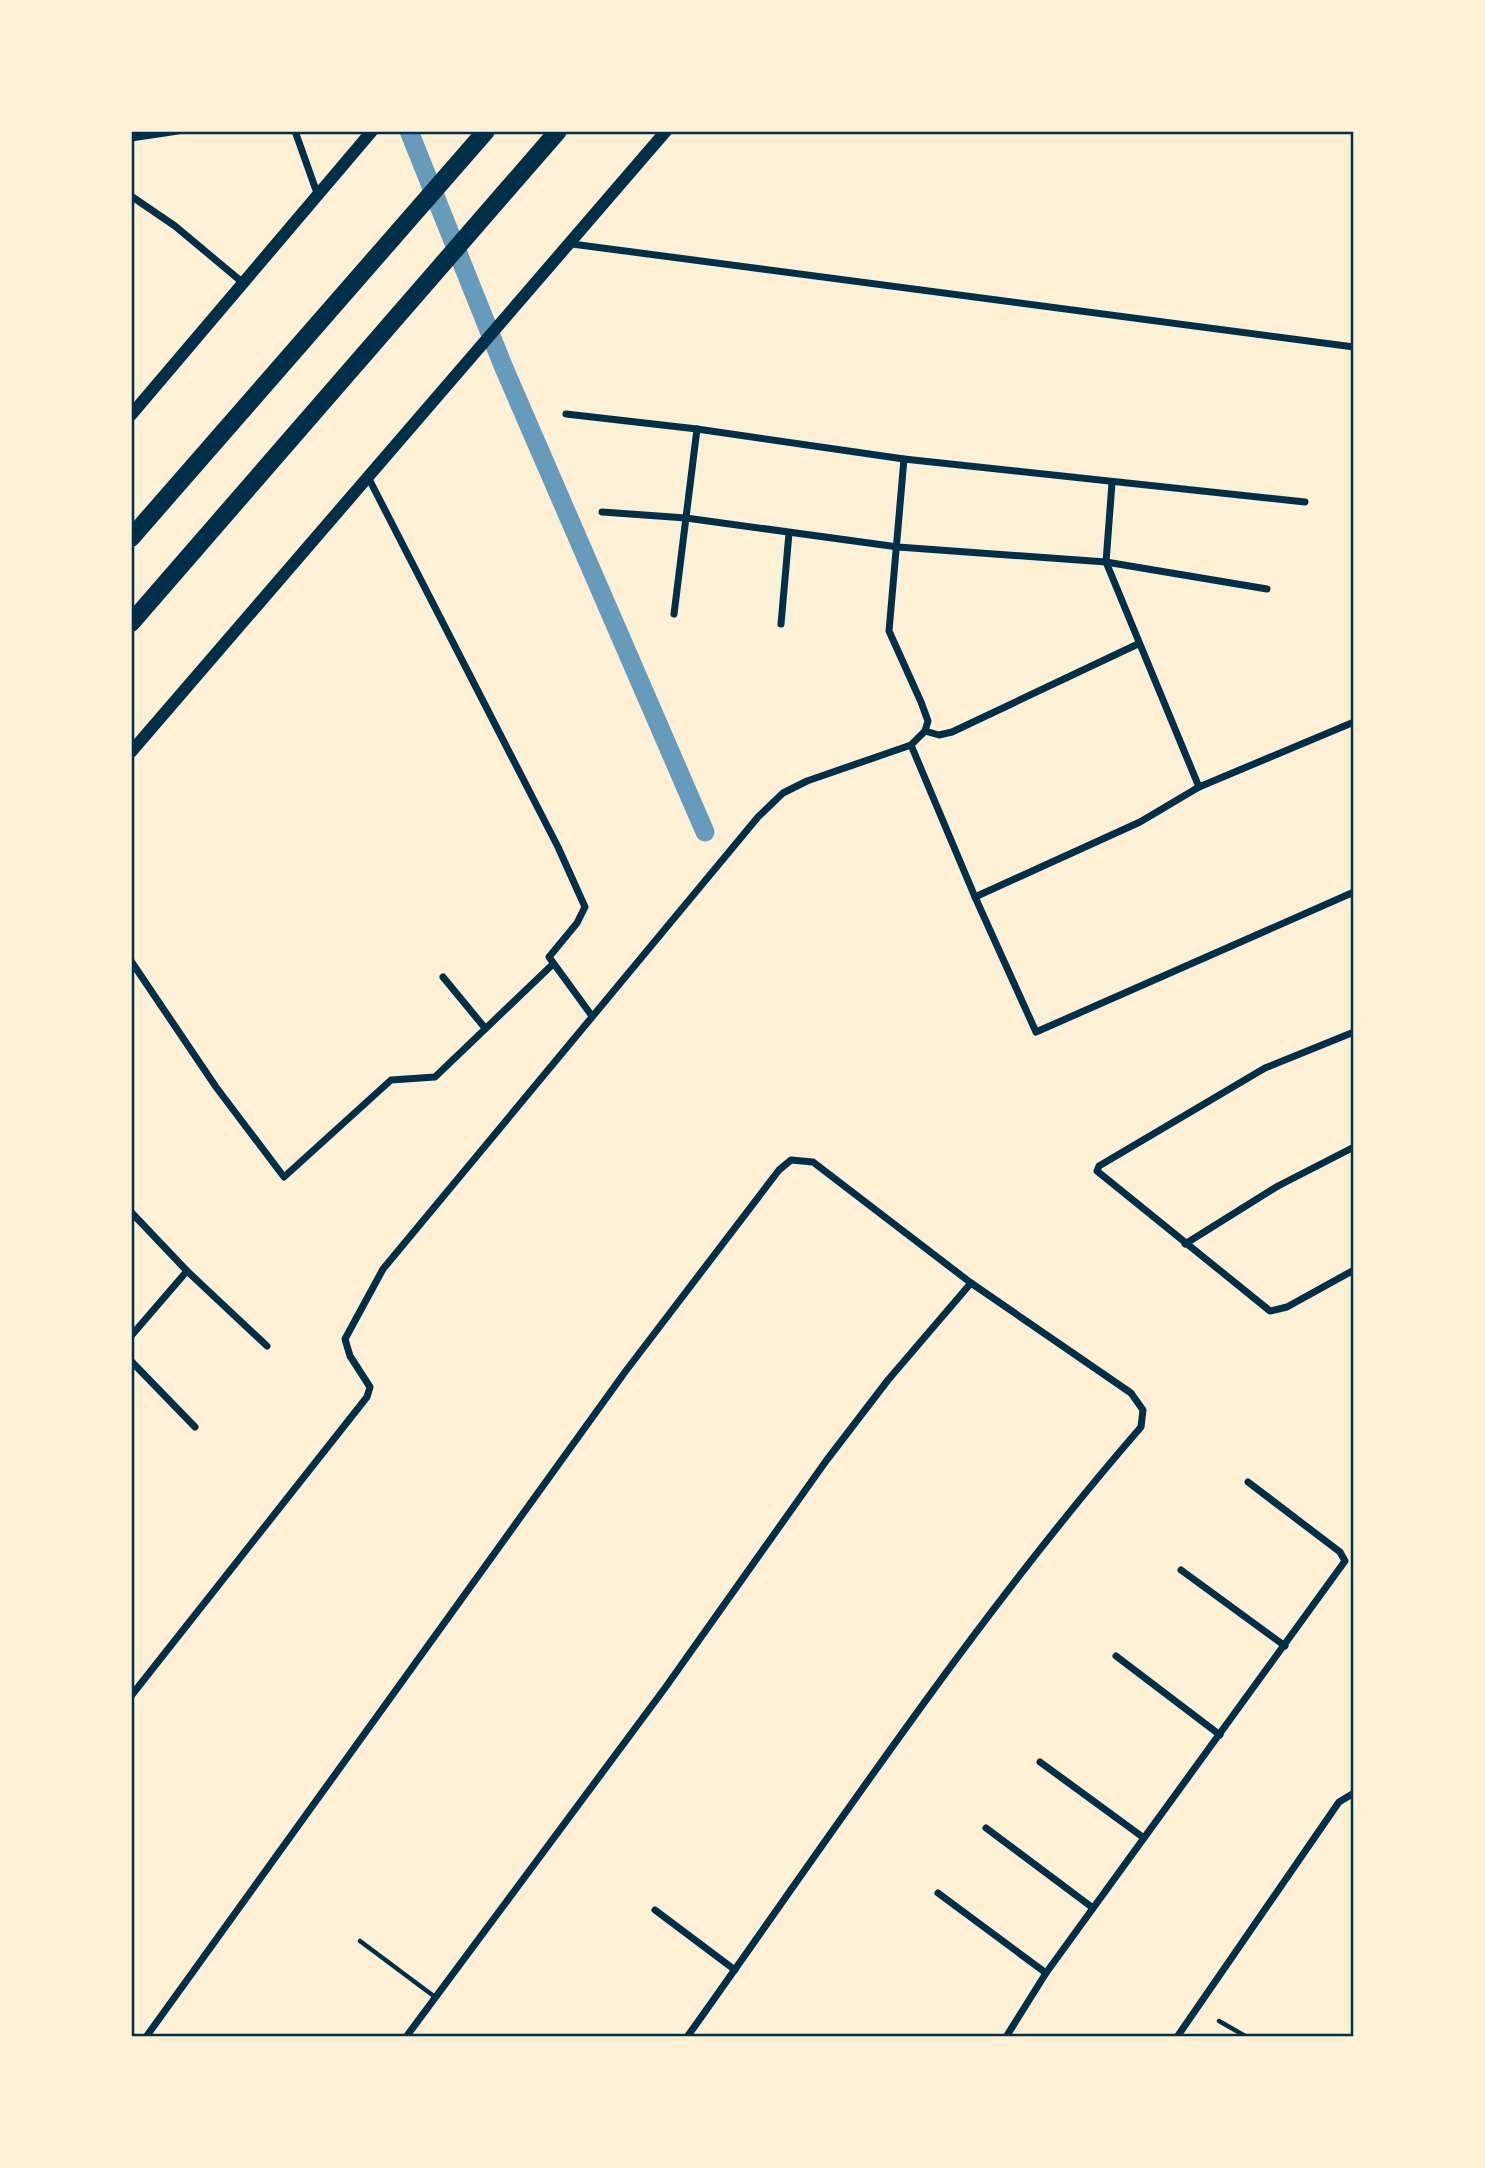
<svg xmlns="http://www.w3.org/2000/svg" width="1485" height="2168" font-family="Quicksand,sans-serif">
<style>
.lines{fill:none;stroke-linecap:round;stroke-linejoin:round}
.canal{stroke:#669bbc;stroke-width:19}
.service{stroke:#003049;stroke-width:4.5}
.minor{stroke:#003049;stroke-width:7}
.secondary{stroke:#003049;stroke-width:12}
.motorway{stroke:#003049;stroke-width:18}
.neatline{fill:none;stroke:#003049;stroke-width:2.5}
</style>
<rect width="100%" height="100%" fill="#fdf0d5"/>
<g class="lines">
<polyline class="canal" points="409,131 504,368 705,832"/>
<g class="service">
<polyline points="360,1941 435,1997"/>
<polyline points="1219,2021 1247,2037"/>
</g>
<g class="minor">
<polyline points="295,131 317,193"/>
<polyline points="131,138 178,131"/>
<polyline points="131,196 175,226 242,282"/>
<polyline points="572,244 1354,347"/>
<polyline points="566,414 697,429 904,459 1305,502"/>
<polyline points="368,477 558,847 585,907 577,923 549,957 592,1016"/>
<polyline points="1112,483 1106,562 1199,787"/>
<polyline points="602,512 686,518 898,547 1106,562 1267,589"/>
<polyline points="674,614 697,429"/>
<polyline points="781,624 789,533"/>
<polyline points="925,731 939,735 952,732 1138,644"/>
<polyline points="911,745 975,897 1036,1032 1354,892"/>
<polyline points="975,897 1140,822 1199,787 1354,722"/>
<polyline points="131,961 216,1087 284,1177 391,1080 435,1077 552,965"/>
<polyline points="443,977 485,1028"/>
<polyline points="1354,1032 1265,1068 1099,1166 1097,1171 1270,1311 1287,1307 1354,1270"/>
<polyline points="131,1212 187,1271 267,1346"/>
<polyline points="1185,1244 1278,1186 1354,1147"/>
<polyline points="131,1336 187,1271"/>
<polyline points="131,1361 195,1427"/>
<polyline points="1181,1570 1285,1646"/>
<polyline points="1116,1656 1220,1735"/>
<polyline points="131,1696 367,1397 370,1387 350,1356 345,1339 383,1269 758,817 783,793 807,781 911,745 925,731 928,721 921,702 889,631 904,459"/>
<polyline points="1040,1762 1144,1838"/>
<polyline points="986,1828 1093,1908"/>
<polyline points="938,1893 1046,1973"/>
<polyline points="655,1910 735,1970"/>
<path d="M 146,2037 L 625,1372 L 779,1170 L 791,1160 L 813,1162 L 971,1283 L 1131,1393 L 1143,1410 L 1141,1427 C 975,1618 834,1831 687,2037"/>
<polyline points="406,2037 665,1688 826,1461 888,1380 971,1283"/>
<polyline points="1006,2037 1046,1973 1345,1561 1340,1552 1248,1482"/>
<polyline points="1177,2037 1339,1802 1354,1793"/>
</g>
<g class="secondary">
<polyline points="131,415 372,131"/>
<polyline points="131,752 666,131"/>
</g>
<g class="motorway">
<polyline points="131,538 486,131"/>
<polyline points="131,623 558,131"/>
</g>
</g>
<rect width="1485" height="2168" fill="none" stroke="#fdf0d5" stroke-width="266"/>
<rect x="133" y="133" width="1219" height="1902" class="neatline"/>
</svg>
